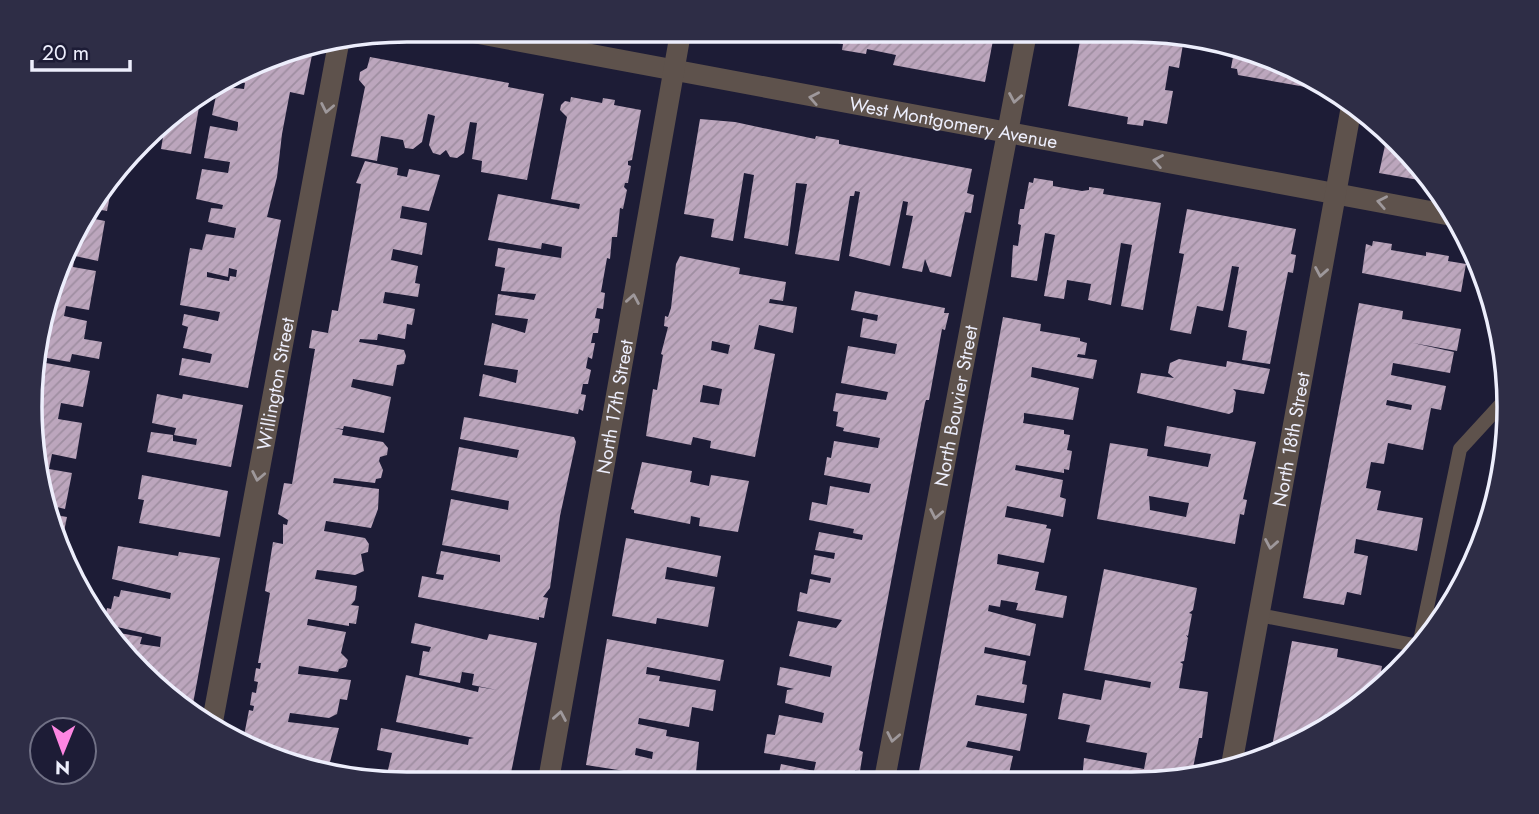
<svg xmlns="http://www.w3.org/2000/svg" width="1539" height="814" font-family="Jost,sans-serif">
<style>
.building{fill:url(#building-hatch);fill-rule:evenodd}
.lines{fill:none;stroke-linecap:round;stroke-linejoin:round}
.lane{stroke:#5e524c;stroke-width:14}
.street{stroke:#5e524c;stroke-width:21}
.oneway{stroke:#9e989b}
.labels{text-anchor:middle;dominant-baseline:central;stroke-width:7;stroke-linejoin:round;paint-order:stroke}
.street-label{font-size:19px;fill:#edeefc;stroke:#1d1c36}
.rim{fill:none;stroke:#edeefc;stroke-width:3.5}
</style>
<defs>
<pattern id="building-hatch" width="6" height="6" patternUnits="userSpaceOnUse" patternTransform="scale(1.75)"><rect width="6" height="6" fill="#bca6bd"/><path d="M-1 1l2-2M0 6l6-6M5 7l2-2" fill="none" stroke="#9f8ea1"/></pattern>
</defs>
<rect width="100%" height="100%" fill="#1d1c36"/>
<g class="building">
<polygon points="805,30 995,30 985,82 893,65 896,55 867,49 866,54 842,50 843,44 803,37"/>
<polygon points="1082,30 1156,31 1184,38 1179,68 1169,66 1165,90 1173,91 1167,124 1144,120 1143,126 1127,124 1128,117 1068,106"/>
<path d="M 314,45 L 304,95 L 290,92 L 282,134 L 277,177 L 267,217 L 281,220 L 248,388 L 179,375 L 182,358 L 210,363 L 212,354 L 183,348 L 188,327 L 182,325 L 184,314 L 218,321 L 220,312 L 180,305 L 190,248 L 202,250 L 206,234 L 234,238 L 236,228 L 208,222 L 211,208 L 222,209 L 223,205 L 196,199 L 202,169 L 228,173 L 230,162 L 204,158 L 210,126 L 237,131 L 238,126 L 238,122 L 212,115 L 218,86 L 244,89 L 245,83 L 235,81 L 236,76 L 285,50 ZM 229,268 L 237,270 L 236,277 L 230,276 L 229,281 L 207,277 L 207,272 L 228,277 Z"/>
<polygon points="1234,51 1299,69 1323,90 1238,75 1237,69 1231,68"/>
<polygon points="370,57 509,83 508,87 544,94 527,180 481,172 482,161 472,159 477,123 470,122 464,153 457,158 450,157 446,150 440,155 433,153 429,145 435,116 428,114 422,142 413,149 405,148 403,140 381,136 377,161 351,156 365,87 359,80 360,72 367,68"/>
<polygon points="201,95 191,154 161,149 166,119 177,108"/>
<polygon points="571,97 602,103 603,98 615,100 614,105 641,110 632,160 628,161 628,165 631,166 628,183 625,183 624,187 627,190 623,209 620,208 617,237 612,237 610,259 607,258 601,292 605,293 603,309 597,308 595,318 600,319 598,333 593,333 591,343 595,343 592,359 588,357 586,368 591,370 588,384 583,384 581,394 586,395 583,411 579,409 578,414 479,396 483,374 516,383 518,370 484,365 492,323 525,333 528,319 495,315 498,294 534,300 536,294 501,291 505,268 495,266 498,248 561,258 562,247 542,243 541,249 488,240 498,194 579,209 580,204 551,199 567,117 560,110 561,105 565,101 570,102"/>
<polygon points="700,119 735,122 815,139 816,136 839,140 839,144 972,169 967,193 974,195 971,213 965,212 951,277 930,272 925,259 922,272 902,268 913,216 906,215 908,202 903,201 890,266 849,256 860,192 855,191 854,196 850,196 839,261 795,254 807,184 796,183 788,246 744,238 754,175 744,173 733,241 711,237 714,219 684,214"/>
<polygon points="1387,136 1416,159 1430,182 1379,173"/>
<polygon points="365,161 398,168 397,175 407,177 409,169 440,175 429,211 402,206 400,218 427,223 422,255 393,249 391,260 418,266 415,283 420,284 418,297 385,292 383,303 415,309 412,325 407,324 405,339 378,334 377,340 360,339 359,342 404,350 406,356 404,364 397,365 393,386 353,379 351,387 391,397 384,433 344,426 343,429 334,428 343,430 342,435 383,442 388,448 387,455 380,457 379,461 383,470 381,478 376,479 375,483 334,478 333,483 379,489 378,509 371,528 326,521 324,531 365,538 369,544 368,552 361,554 364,571 355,575 317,570 315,579 357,586 355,600 351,605 359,606 356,624 349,623 349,626 308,619 307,625 346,632 341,653 348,660 346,667 339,669 338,672 299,666 298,674 351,680 347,700 340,699 337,714 329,718 290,713 288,722 339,728 330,762 320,766 242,746 249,710 253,711 254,706 250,705 252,692 256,693 257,687 258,682 254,681 256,668 260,669 261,663 258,663 270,593 265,591 273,542 283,544 283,524 287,525 288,520 278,514 284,483 292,484 315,349 309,348 312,330 328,333 332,310 338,311 361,184 356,183"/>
<polygon points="114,175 107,211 89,208 93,198"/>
<polygon points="1034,178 1053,181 1053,186 1082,191 1089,190 1089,187 1104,189 1103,194 1161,203 1143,310 1121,306 1132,245 1121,243 1111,305 1088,300 1091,284 1067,280 1064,299 1044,296 1055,235 1045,233 1037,281 1011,277 1013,245 1018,246 1021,225 1018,224 1020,209 1024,209 1029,182 1033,183"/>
<polygon points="1187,209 1296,229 1291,254 1296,255 1293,273 1288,272 1270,364 1242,360 1247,331 1228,327 1239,267 1232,266 1223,311 1197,306 1191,334 1170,330 1184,254 1179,253"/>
<polygon points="85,217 105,221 98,261 75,256 73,267 96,271 89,310 66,306 64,316 87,321 84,339 102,342 99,359 72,354 70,362 47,358 46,363 90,371 83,407 61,403 58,419 82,423 76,459 52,454 49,469 72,473 65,509 48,505 31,432 43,310"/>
<polygon points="1373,241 1392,244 1391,250 1426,256 1426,252 1449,256 1448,261 1466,264 1461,292 1362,273 1366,244 1372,246"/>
<path d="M 680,256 L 740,268 L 739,274 L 786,282 L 783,301 L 770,299 L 769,303 L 797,307 L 793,333 L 759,325 L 754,349 L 775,354 L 755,457 L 710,448 L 711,441 L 693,437 L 691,445 L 646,436 L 653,389 L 657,390 L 663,355 L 661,354 L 668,327 L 664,326 L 665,316 L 668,317 L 671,308 L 676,264 ZM 712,341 L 730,345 L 728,354 L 711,350 ZM 703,385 L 722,389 L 719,405 L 700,402 Z"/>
<polygon points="855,291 945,308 944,313 949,313 945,330 942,329 929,400 926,400 925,403 859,750 863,752 860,771 855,770 855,782 777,782 781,764 814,771 816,762 764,753 767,734 775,735 779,715 822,723 824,713 785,703 787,690 794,689 777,685 780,667 830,677 832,666 789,656 798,621 836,628 842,620 797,611 800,592 807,594 810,579 830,583 831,578 811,574 814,555 834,559 835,553 815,550 819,532 862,540 863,535 853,533 854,529 809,520 812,502 827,505 830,486 869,493 871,484 824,475 827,457 831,458 834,441 878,448 880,438 843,431 844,428 836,426 838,412 833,411 836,393 886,400 888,392 841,383 848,346 895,354 897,344 860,337 863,318 877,321 878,315 851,310"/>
<path d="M 1359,303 L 1403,311 L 1402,319 L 1461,329 L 1457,351 L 1413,343 L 1454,352 L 1450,373 L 1393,363 L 1391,375 L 1446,386 L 1441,410 L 1431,408 L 1423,450 L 1388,443 L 1384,464 L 1371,462 L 1366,488 L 1381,491 L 1377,510 L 1423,518 L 1417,551 L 1356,539 L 1354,553 L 1368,556 L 1361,595 L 1347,592 L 1344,605 L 1303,598 ZM 1387,400 L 1412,405 L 1411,410 L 1386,405 Z"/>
<polygon points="1003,317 1041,324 1040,331 1080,338 1080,341 1087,343 1085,355 1078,354 1077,357 1097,360 1093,379 1032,367 1031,377 1079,388 1073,420 1024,413 1024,418 1023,423 1064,430 1064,434 1070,435 1067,450 1072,451 1069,470 1064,469 1064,473 1016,465 1015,470 1063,480 1060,497 1066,499 1063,517 1007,506 1005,517 1047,525 1046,528 1051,529 1048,544 1044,563 998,554 997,564 1039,572 1035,590 1067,596 1063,618 1016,610 1018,603 1001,600 1000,607 989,605 988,611 1036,624 1030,656 985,647 984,653 1026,661 1022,684 1027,685 1024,703 977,695 975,705 1027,714 1020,751 968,741 966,747 1013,756 1008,778 1001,777 1000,782 917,782"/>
<polygon points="1179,359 1226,367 1227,361 1270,369 1264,394 1233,389 1236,392 1233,412 1229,414 1137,393 1141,373 1174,378 1168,373 1170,363"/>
<polygon points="157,394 182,399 183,394 243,405 231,467 147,452 151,432 173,435 173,441 196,445 197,439 174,435 176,428 152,423"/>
<polygon points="464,417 574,437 576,442 560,516 550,588 543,597 548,598 544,618 539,617 539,620 418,597 422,576 443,580 444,575 436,574 441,551 500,562 500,555 442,545 451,499 508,510 509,501 451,490 459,447 517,458 519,450 460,439"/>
<path d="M 1167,426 L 1256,442 L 1243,499 L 1247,500 L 1244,515 L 1240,514 L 1235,544 L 1097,519 L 1110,443 L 1148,449 L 1147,456 L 1208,467 L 1211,454 L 1164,446 ZM 1149,496 L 1189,503 L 1186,517 L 1150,510 Z"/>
<polygon points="642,462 692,471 690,482 709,486 711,475 749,481 738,532 699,526 700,518 691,516 690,524 634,513 634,510 631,509"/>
<polygon points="142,475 228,491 220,537 139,523 144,500 138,499"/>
<polygon points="50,514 67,517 62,541 56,540"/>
<polygon points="626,538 721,556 717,577 667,567 665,579 715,587 708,627 657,618 656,624 612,616"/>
<polygon points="118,546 178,556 179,552 220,558 192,709 124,656 108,631 142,637 140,644 160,647 161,637 104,624 107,608 111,609 114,596 119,597 121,590 170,599 171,593 112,579"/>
<polygon points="1104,569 1197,588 1193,610 1189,613 1192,614 1188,636 1186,635 1188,638 1184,661 1180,662 1183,664 1179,688 1208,692 1202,738 1199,738 1191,778 1082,781 1084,758 1144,769 1147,753 1086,742 1090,725 1058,719 1063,693 1101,700 1105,680 1150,688 1151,682 1084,670"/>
<polygon points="415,623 487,640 489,634 537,643 509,783 391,783 392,780 386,778 392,753 377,750 381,728 468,745 469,739 474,738 396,722 406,675 478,692 479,687 497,690 472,685 474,674 462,672 460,683 419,675 423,651 429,652 431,647 411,643"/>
<path d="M 607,639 L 724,660 L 720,681 L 647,667 L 646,674 L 660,676 L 659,681 L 716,690 L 713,711 L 692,707 L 689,727 L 639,718 L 638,724 L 667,730 L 666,736 L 699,742 L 695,782 L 586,765 ZM 636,748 L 653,752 L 652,759 L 635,755 Z"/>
<polygon points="1292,641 1338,649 1337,657 1382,666 1379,682 1371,681 1370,688 1375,691 1357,707 1353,706 1346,717 1327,713 1325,719 1340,722 1270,757"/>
</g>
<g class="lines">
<polyline class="lane" points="1259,615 1419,646 1460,449 1504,401"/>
<g class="street">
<path id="s1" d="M 460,30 L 1449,215"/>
<path id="s2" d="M 212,724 L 339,41"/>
<path id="s3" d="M 1231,768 L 1351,109"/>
<path id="s4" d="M 884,782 L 1027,30"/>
<path id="s5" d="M 548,783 L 681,30"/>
</g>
</g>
<defs><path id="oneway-chevron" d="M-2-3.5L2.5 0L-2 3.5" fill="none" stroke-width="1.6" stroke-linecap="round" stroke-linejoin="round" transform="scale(1.75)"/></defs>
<g class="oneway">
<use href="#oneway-chevron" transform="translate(814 98) rotate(-169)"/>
<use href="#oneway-chevron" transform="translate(1015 98) rotate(100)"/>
<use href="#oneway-chevron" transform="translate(327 108) rotate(101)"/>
<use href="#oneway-chevron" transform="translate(1158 161) rotate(-170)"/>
<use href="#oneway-chevron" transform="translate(1382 202) rotate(-169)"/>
<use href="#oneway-chevron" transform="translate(1321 272) rotate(100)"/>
<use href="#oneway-chevron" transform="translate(633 299) rotate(-80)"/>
<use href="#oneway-chevron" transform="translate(258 476) rotate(101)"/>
<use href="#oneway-chevron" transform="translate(936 514) rotate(101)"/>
<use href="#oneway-chevron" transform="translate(1271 544) rotate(100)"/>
<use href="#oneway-chevron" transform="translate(560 716) rotate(-80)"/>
<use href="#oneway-chevron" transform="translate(893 737) rotate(101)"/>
</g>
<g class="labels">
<g class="street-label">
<text stroke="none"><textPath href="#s1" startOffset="502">West Montgomery Avenue</textPath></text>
<text stroke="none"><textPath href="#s2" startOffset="346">Willington Street</textPath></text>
<text stroke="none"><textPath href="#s5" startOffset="382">North 17th Street</textPath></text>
<text stroke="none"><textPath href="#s4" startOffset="383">North Bouvier Street</textPath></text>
<text stroke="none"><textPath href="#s3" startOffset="334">North 18th Street</textPath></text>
</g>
</g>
<path d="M0 0H1539V814H0ZM407 42H1132A365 365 0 0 1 1497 407V407A365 365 0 0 1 1132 772H407A365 365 0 0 1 42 407V407A365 365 0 0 1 407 42Z" fill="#2e2d46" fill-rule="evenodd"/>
<path class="rim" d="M407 42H1132A365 365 0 0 1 1497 407V407A365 365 0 0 1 1132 772H407A365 365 0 0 1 42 407V407A365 365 0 0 1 407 42Z"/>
<g transform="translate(63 751) rotate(181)"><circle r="33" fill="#1d1c36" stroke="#707085" stroke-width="2"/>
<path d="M0-5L12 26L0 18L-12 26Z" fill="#fd86e2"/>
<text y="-10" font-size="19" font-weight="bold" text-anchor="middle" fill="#edeefc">N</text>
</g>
<path d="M32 60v10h98v-10" fill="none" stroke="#edeefc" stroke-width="3.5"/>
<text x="42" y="60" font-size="21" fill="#edeefc" stroke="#1d1c36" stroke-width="5" paint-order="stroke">20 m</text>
</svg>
